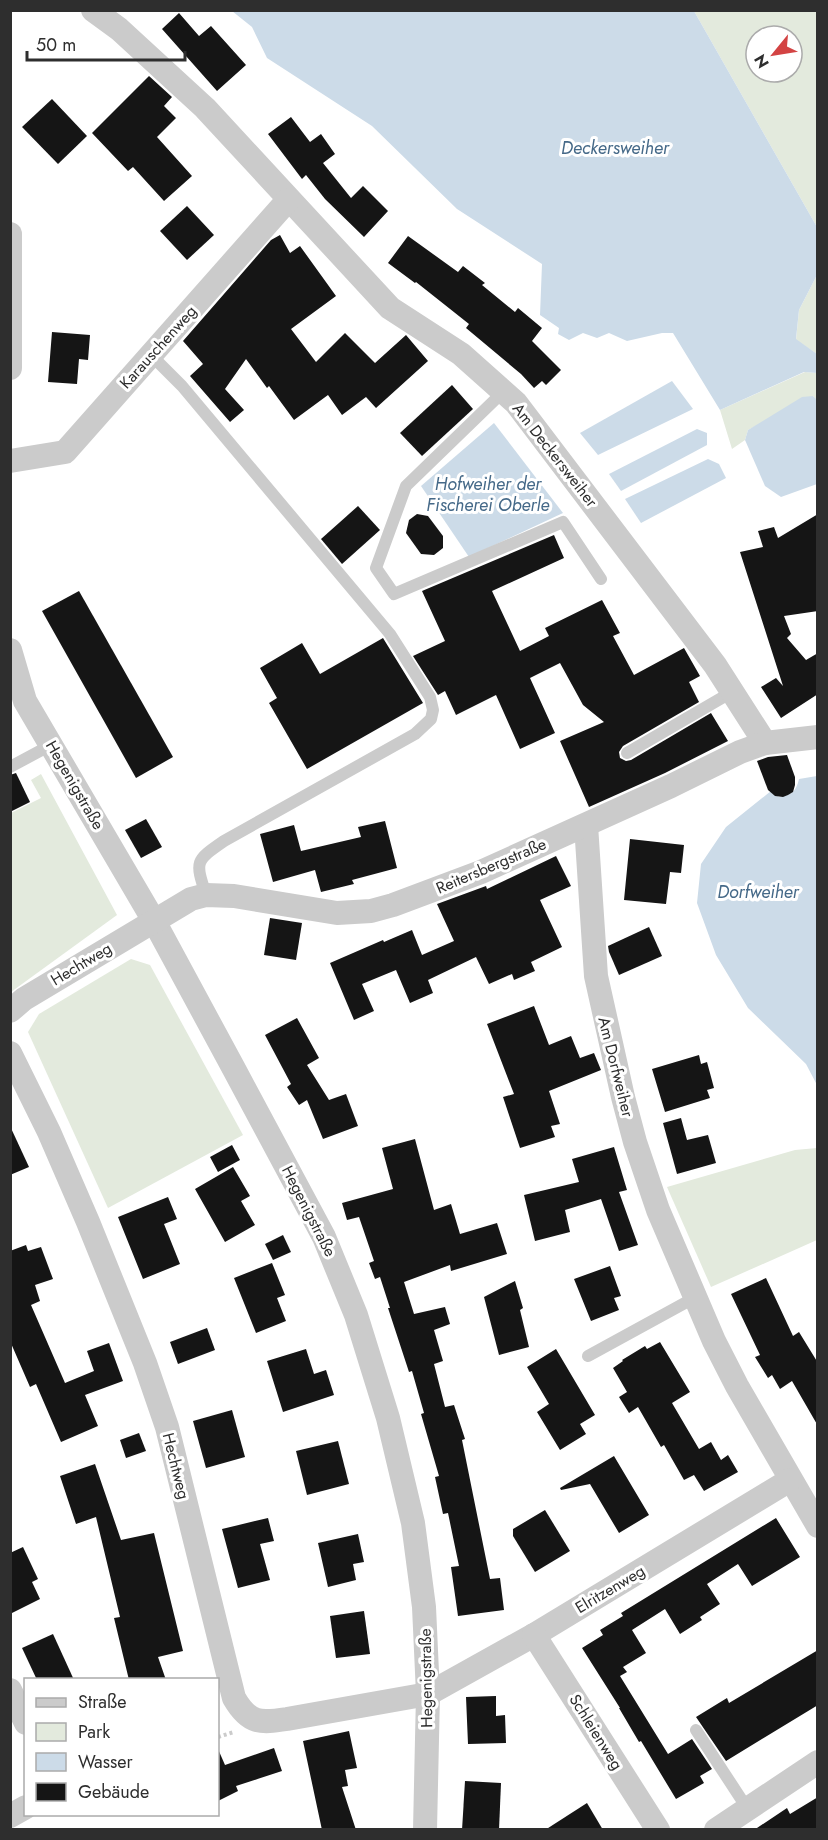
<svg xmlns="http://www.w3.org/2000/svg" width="828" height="1840" font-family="Jost,sans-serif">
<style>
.green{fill:#e3eadd;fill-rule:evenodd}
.water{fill:#ccdbe8}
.building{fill:#151515}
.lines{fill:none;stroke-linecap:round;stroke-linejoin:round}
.path{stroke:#cbcbcb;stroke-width:4;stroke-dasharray:3 3;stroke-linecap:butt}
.service{stroke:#cbcbcb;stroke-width:12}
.minor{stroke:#cbcbcb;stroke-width:24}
.labels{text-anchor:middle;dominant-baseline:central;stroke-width:6;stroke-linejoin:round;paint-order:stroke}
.street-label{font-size:16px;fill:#2e2e2e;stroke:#fff}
.water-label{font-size:18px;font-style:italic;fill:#456988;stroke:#fff}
</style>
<rect width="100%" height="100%" fill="#fff"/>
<g class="green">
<path d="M 694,11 L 817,11 L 817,227 ZM 756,36 L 792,36 L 792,72 L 756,72 Z"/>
<polygon points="817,275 817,354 796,340 799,310"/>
<polygon points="805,372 817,373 817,401 813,396 748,430 745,440 732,449 720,410"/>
<polygon points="41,774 117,915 11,992 11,813 41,798 31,780"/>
<polygon points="131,959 150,965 243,1135 108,1208 28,1032 39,1014"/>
<polygon points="817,1148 817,1240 711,1287 667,1187 795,1150"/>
</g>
<g class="water">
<polygon points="232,11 694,11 817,227 817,275 799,310 796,339 817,354 817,373 804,372 720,410 673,333 662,333 627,341 609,333 597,338 583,333 569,340 558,334 559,328 540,315 542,264 457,209 372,126 267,58 252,27"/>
<polygon points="672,381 693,409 598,455 580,433"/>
<polygon points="813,396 818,401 817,484 781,497 765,486 745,440 748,430 802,397"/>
<polygon points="494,423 563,513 469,557 421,486"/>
<polygon points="697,429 707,433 707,445 621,491 609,474"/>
<polygon points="708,459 719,464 726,478 641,523 625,499"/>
<path d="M 817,776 L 817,1085 L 806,1064 L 748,1008 L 716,955 L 697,903 L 701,864 L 726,827 L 771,791 L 779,797 C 791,795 796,792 799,779 Z"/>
</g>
<g class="building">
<polygon points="179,13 199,36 211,26 246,65 217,91 162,29"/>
<polygon points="149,76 172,97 164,106 176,118 157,137 192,176 164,201 133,167 128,171 92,133"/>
<polygon points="52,99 87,136 58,164 22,127"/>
<polygon points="291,117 310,142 321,134 335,154 323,163 351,198 363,186 388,211 364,237 325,199 306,175 302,179 268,134"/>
<polygon points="187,206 214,235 187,260 160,231"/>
<polygon points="280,235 290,253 300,246 336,296 291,329 316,362 345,333 375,363 406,335 428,361 376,408 366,397 342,415 328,395 294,420 269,386 267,388 246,359 225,389 244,410 230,422 190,376 203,364 183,341 271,240"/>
<polygon points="408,236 458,272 463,266 485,283 482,285 515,312 518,308 542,328 532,341 561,370 546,385 542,381 534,388 521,374 466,328 469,324 416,282 415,283 388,263"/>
<polygon points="52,332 90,335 88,360 79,359 77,384 48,382"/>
<polygon points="452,385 473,409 422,456 400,433"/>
<polygon points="358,506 380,530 342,564 321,539"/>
<polygon points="417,514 428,516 443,536 443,548 434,555 421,554 406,533 409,520"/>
<polygon points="818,514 818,611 784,616 791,634 787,638 806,660 818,653 818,694 781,718 761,687 776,678 783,686 740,552 763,547 758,531 774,527 778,538"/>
<polygon points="554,535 564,558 492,591 520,651 549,636 545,628 602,600 620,633 613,636 634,675 684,648 700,676 689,682 699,702 623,746 619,752 620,758 626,761 631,760 711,713 728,741 665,773 589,807 560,741 604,722 583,705 560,663 530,678 555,733 520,749 496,695 456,715 445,691 438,695 413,656 445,641 422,591"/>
<polygon points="79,591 173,757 136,778 42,611"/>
<polygon points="383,638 423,703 307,769 269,703 277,698 260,668 302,643 320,674"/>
<polygon points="787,755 795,777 795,785 793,792 788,795 783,797 775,796 768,790 757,761 768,757"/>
<polygon points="16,773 30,802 10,812 10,775"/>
<polygon points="146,819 162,847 141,858 125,830"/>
<polygon points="385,821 397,868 352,880 354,884 321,892 315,870 273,882 260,834 294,825 301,851 361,837 358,827"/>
<polygon points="630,839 684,845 681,873 670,872 666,904 624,900"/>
<polygon points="556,856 571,886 540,900 562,947 531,962 535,971 514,980 512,974 489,984 476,957 428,980 433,993 410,1003 396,970 362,984 374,1011 354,1020 330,963 383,940 384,942 412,930 422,955 454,941 437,904 486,886 487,889"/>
<polygon points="270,918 302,923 296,960 264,955"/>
<polygon points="649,927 662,956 619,975 609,952 608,946"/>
<polygon points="534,1006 549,1045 571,1036 580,1058 594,1053 601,1070 549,1091 560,1124 551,1126 555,1137 520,1148 503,1097 514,1094 487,1024"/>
<polygon points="297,1018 319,1058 307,1065 329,1100 346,1094 358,1126 323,1139 307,1100 299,1105 287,1087 291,1084 265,1035"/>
<polygon points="699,1055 701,1064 707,1062 714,1088 707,1090 710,1098 665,1112 652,1069"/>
<polygon points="681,1118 687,1140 708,1135 716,1163 677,1174 663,1123"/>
<polygon points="10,1126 29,1167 10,1175"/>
<polygon points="415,1139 434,1210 451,1204 460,1234 497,1223 507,1254 451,1271 450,1265 404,1282 414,1314 445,1307 450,1324 434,1330 443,1361 434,1364 445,1407 454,1405 465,1439 462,1440 490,1579 500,1578 504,1610 458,1616 451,1567 459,1566 448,1513 443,1514 435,1477 439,1476 421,1414 424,1413 412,1371 409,1372 388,1308 390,1308 380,1277 375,1279 369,1263 374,1261 359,1217 347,1220 342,1203 393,1189 382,1148"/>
<polygon points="232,1145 240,1160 218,1172 210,1157"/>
<polygon points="614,1147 627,1190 619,1192 638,1245 619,1251 601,1199 565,1210 570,1232 535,1241 524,1195 579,1182 572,1159"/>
<polygon points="233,1167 250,1196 241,1201 255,1225 225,1242 195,1189"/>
<polygon points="168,1197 177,1219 164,1224 180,1264 143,1279 118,1217"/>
<polygon points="283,1235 291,1252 273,1260 265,1244"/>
<polygon points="26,1245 28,1251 41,1247 53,1279 35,1285 40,1301 31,1305 65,1383 94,1371 87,1351 109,1343 123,1381 85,1395 98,1426 61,1442 36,1384 30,1387 10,1341 10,1251"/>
<polygon points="272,1263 285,1295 277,1298 286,1321 256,1333 234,1278"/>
<polygon points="610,1266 621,1296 614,1298 619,1310 591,1321 574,1279"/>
<polygon points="766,1278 793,1336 799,1332 818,1363 818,1426 792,1381 780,1389 772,1375 768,1378 755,1357 760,1355 731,1294"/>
<polygon points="515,1281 523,1308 520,1310 529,1347 499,1355 484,1297"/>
<polygon points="207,1328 215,1350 178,1364 170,1342"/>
<polygon points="660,1342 690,1392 672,1403 699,1449 711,1442 721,1460 728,1455 738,1472 704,1491 694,1475 684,1480 664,1445 661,1447 638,1407 629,1413 619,1397 627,1392 613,1368 623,1361 622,1360 645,1346 647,1349"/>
<polygon points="306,1349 314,1374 326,1370 334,1395 283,1412 267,1361"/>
<polygon points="556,1349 595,1415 580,1424 586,1434 560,1450 537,1412 549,1404 527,1367"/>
<polygon points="232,1410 245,1457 206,1468 193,1421"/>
<polygon points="139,1433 146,1451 126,1458 120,1440"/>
<polygon points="338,1441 349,1484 307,1495 296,1451"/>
<polygon points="614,1456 649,1515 619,1533 590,1484 561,1490 560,1488"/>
<polygon points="95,1464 121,1540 154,1533 183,1651 158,1657 166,1680 129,1680 114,1618 120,1617 96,1517 76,1524 60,1476"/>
<polygon points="545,1510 570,1551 535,1572 513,1536 513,1529"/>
<polygon points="268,1518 274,1541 260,1544 270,1580 238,1588 222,1529"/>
<polygon points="776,1518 800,1557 752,1586 738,1564 707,1584 720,1604 700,1617 702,1620 680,1634 665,1609 632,1630 646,1653 623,1667 627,1672 620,1676 668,1754 692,1739 712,1769 700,1776 704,1783 676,1799 641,1741 639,1742 619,1708 620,1708 582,1648 603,1635 600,1630 623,1616 621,1613"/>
<polygon points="358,1534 364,1562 353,1564 356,1580 328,1587 318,1543"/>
<polygon points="23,1547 38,1579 32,1582 40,1599 10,1614 10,1553"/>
<polygon points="364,1611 370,1654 336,1658 330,1616"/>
<polygon points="53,1634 74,1680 37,1680 22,1648"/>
<polygon points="818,1650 818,1705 726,1761 696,1717 727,1698 729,1703"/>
<polygon points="496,1696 496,1716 505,1715 506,1743 468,1744 466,1697"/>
<polygon points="349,1731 357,1768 345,1770 348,1786 342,1787 356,1830 322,1830 303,1741"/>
<polygon points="274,1748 282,1771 236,1786 238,1791 218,1801 218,1749 225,1765"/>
<polygon points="465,1781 501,1783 499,1830 462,1830"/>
<polygon points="818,1797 818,1830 754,1830 787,1808 790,1814"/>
<polygon points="587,1803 603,1830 545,1830"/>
</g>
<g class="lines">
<polyline class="path" points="218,1737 234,1732"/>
<g class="service">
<path d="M 151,355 L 182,386 L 390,634 L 430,697 L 433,710 L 431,719 L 415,734 L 224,841 C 195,861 195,861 206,895"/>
<polyline points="503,392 406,486 376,568 394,594 563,522 601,579"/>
<polyline points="627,753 732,692"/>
<polyline points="10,767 51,745"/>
<polyline points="588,1356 694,1298"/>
<polyline points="696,1730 747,1808"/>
</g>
<g class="minor">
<polyline points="93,10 119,29 205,108 390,308 461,354 516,403 715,665 765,743"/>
<polyline points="10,234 10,368"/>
<polyline points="10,461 65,452 288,200"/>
<polyline points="10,650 25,701 154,921 234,1069 324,1237 356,1315 388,1418 413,1523 424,1607 428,1694 425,1830"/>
<polyline points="586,825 596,976 623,1097 635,1142 658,1210 714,1341 737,1386 818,1526"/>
<polyline points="10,1011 24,999 191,899 206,895 234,896 337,913 371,911 393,905 481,872 671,786 740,752 765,743 818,737"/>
<path d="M 10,1053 L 49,1132 L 88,1222 L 145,1363 L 167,1427 L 234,1698 C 249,1724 260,1723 287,1719 L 428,1694 L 534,1635 L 790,1480"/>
<polyline points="534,1635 658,1830"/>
<polyline points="10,1690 26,1723"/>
<polyline points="10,1816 26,1807"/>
<polyline points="716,1830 818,1762"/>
</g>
</g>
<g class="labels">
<g class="street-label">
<text transform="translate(158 347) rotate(-48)">Karauschenweg</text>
<text transform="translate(555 455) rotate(52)">Am Deckersweiher</text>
<text transform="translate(75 785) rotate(60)">Hegenigstraße</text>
<text transform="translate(491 866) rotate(-23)">Reitersbergstraße</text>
<text transform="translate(81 964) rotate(-31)">Hechtweg</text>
<text transform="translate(616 1067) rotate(76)">Am Dorfweiher</text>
<text transform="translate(309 1211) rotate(63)">Hegenigstraße</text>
<text transform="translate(176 1466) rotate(76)">Hechtweg</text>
<text transform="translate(610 1589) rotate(-31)">Elritzenweg</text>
<text transform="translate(426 1678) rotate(-91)">Hegenigstraße</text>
<text transform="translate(596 1732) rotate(58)">Schleienweg</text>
</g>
<g class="water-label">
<text x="615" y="148">Deckersweiher</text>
<text x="488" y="484">Hofweiher der<tspan x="488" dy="21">Fischerei Oberle</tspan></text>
<text x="758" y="892">Dorfweiher</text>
</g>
</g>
<rect width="828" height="1840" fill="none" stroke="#2e2e2e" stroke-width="24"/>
<rect x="24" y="1678" width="195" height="138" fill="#ffffff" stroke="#ababab" stroke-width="1.5"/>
<rect x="36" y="1698" width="30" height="9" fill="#cbcbcb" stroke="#ababab" stroke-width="1.5"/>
<text x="78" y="1708" font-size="18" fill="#2e2e2e">Straße</text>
<rect x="36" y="1723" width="30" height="18" fill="#e3eadd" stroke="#ababab" stroke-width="1.5"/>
<text x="78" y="1738" font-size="18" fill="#2e2e2e">Park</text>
<rect x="36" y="1753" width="30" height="18" fill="#ccdbe8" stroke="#ababab" stroke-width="1.5"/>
<text x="78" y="1768" font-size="18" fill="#2e2e2e">Wasser</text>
<rect x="36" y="1783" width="30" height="18" fill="#151515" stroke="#ababab" stroke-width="1.5"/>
<text x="78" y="1798" font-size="18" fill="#2e2e2e">Gebäude</text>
<g transform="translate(774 54) rotate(240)"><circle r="28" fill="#ffffff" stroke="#ababab" stroke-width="1.5"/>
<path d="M0-4.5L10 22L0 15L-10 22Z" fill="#d34343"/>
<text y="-9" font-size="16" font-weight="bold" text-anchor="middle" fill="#2e2e2e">N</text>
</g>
<path d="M27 51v9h158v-9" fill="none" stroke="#2e2e2e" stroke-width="3"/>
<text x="36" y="51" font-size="18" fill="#2e2e2e" stroke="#ffffff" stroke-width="4.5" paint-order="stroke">50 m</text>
</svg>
